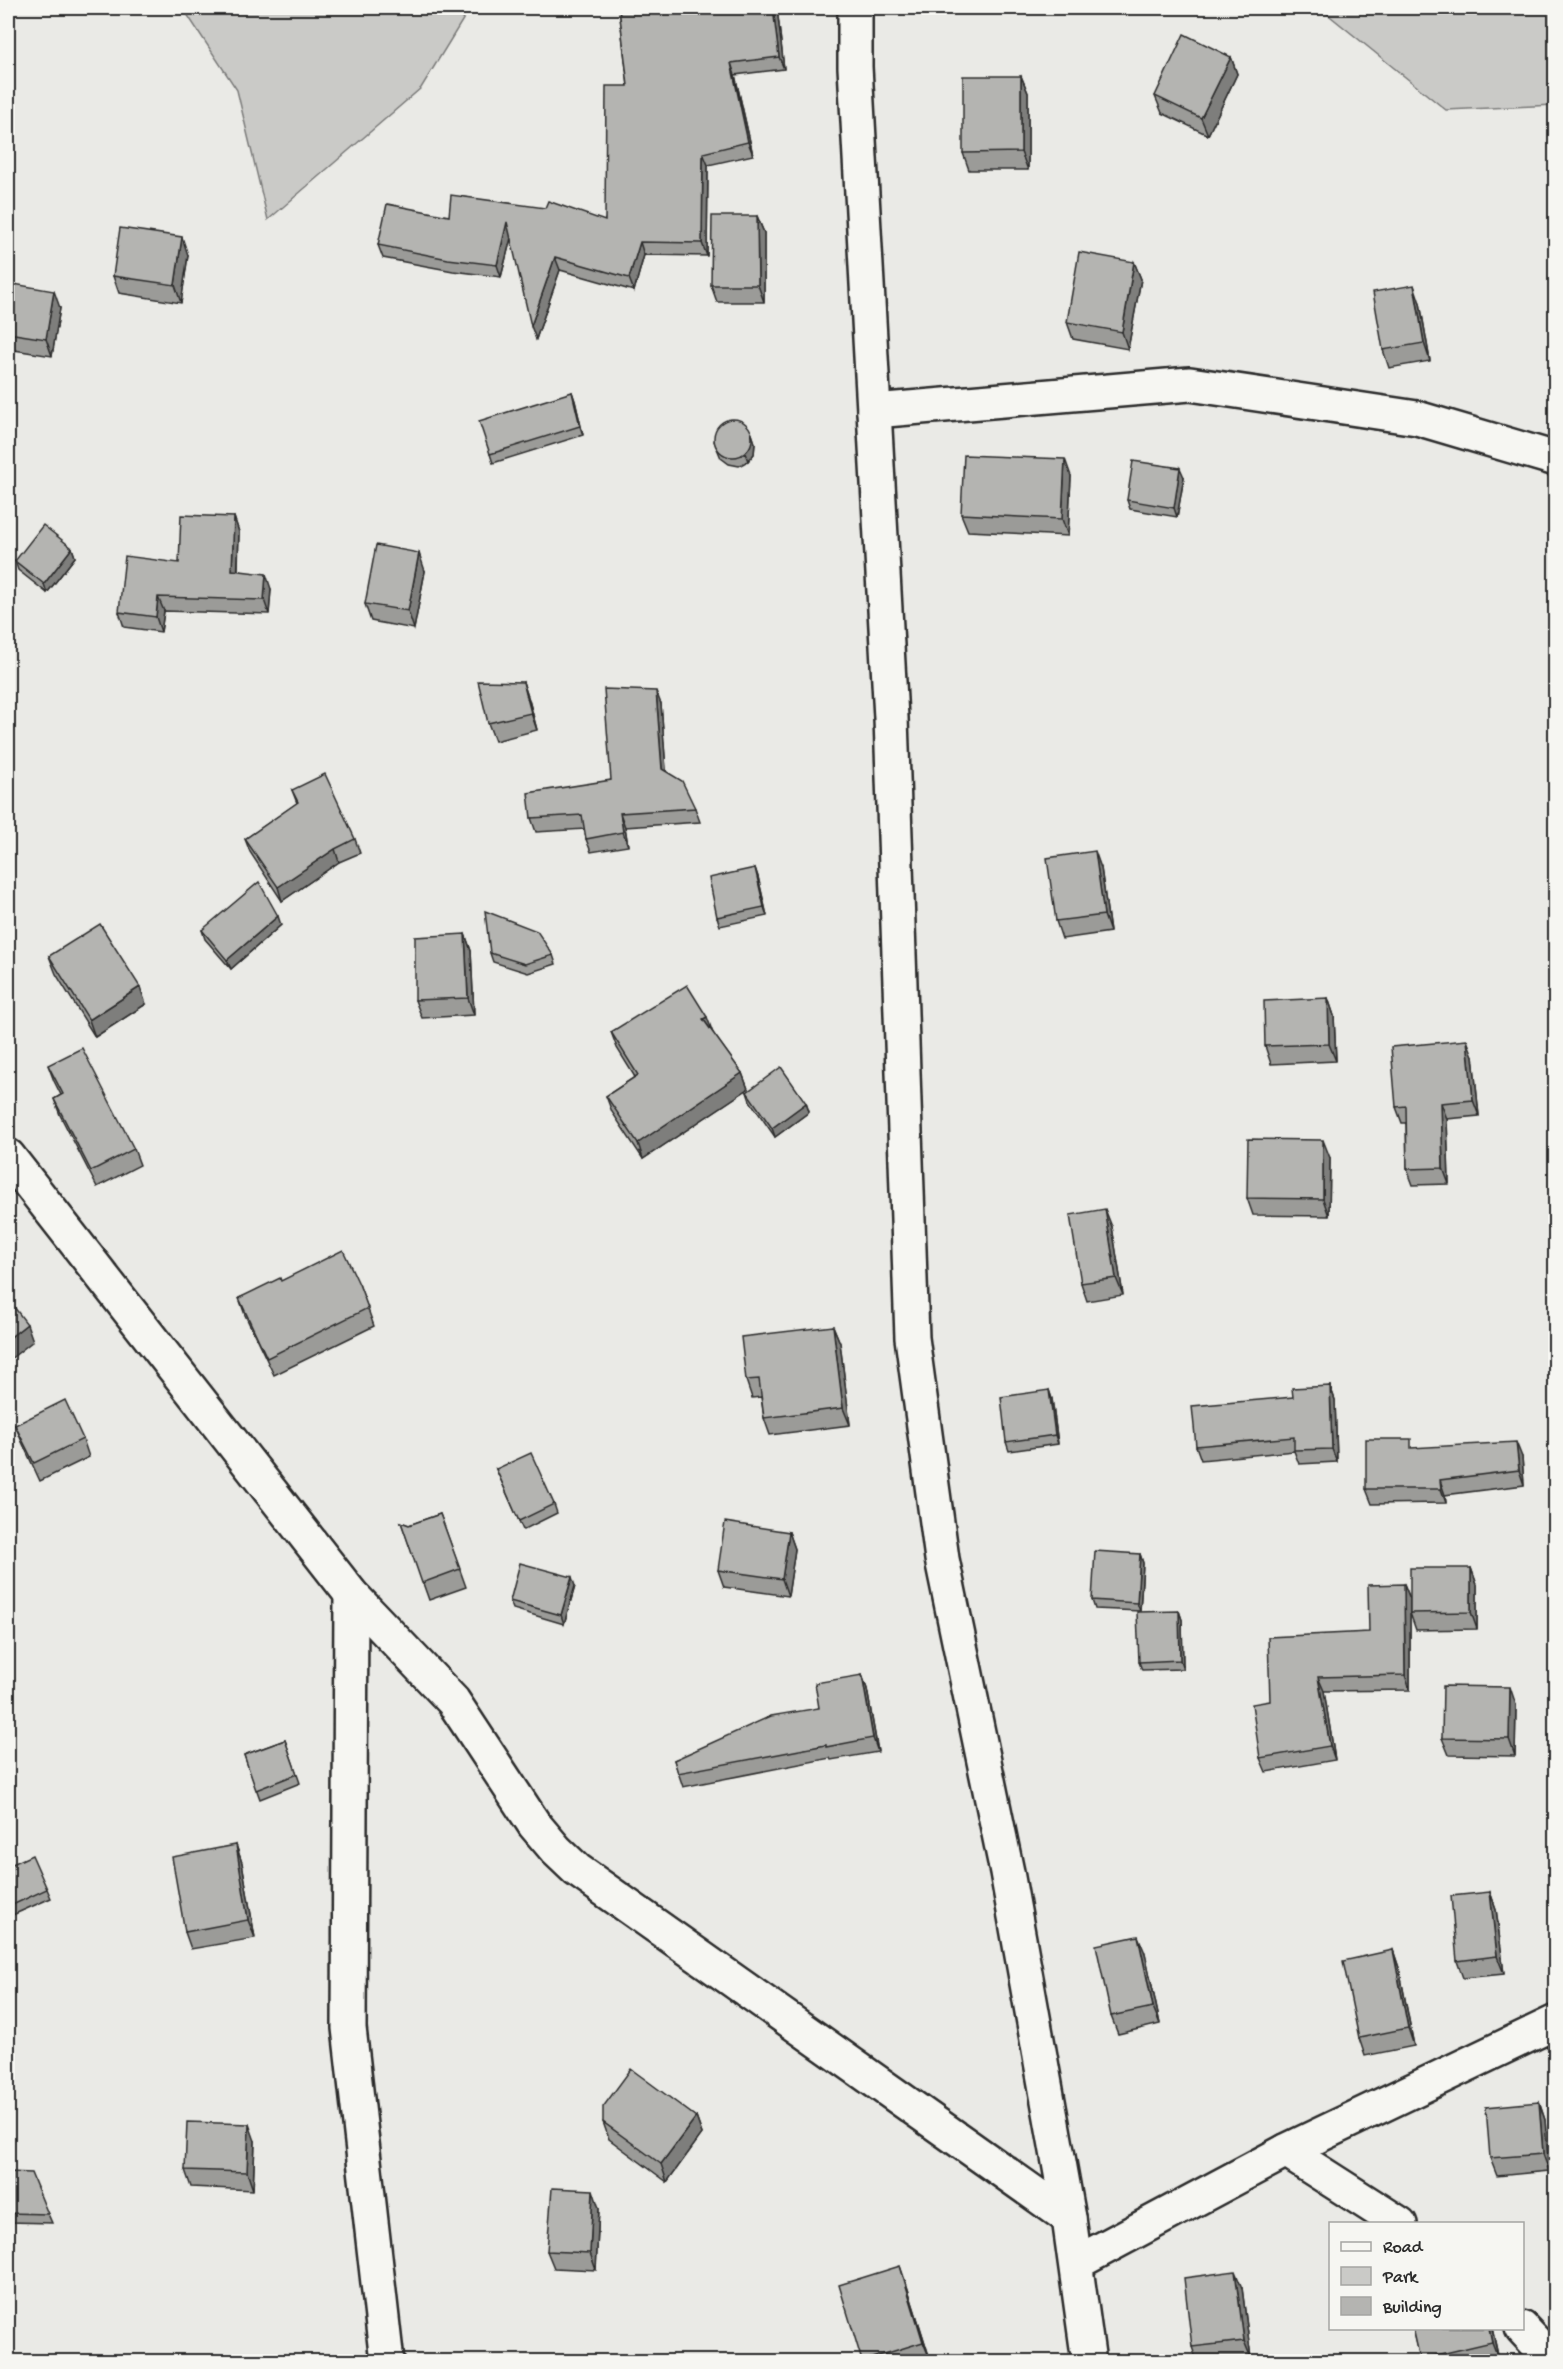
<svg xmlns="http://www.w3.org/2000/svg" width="1563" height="2369" font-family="'Gochi Hand',sans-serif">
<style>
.green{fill:#cacac7;stroke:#7a7a79;stroke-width:1.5}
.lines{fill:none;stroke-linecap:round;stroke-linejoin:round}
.minor-casing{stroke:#2b2b2b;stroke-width:38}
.minor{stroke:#f6f6f2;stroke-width:33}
.wall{fill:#9b9b98;stroke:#2b2b2b;stroke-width:1.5}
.shaded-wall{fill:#7e7e7c;stroke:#2b2b2b;stroke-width:1.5}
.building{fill:#b4b4b1;stroke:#2b2b2b;stroke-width:1.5}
</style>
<rect width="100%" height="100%" fill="#eaeae6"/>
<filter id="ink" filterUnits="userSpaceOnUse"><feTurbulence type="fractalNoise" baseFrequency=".0167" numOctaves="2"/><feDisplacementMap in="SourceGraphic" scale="12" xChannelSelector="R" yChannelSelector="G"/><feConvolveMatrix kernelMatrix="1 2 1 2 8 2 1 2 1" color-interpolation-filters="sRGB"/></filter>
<g filter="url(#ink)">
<g class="green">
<polygon points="183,8 470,8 421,88 268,220 237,90"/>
<polygon points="1320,8 1555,8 1555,105 1446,110"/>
</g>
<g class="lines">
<defs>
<g id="minor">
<polyline points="855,8 855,67 891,718 912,1338 942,1559 1007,1872 1069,2218 1089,2362"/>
<polyline points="874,411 1190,384 1417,418 1556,459"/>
<polyline points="8,1156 351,1594 453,1701 534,1824 556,1850 577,1870 1069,2218"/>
<polyline points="351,1594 349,2028 387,2362"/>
<polyline points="1286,2151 1400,2224"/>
<polyline points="1076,2263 1286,2151 1556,2022"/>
<polyline points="1522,2328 1554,2362"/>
</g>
</defs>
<use href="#minor" class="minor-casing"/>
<use href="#minor" class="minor"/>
</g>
<g class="wall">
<polygon points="619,8 777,8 784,69 735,75 753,155 708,165 707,256 644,255 634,291 560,270 536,339 511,238 501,277 453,271 383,258 378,245 449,216 605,221 628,86"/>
<polygon points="1231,57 1237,74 1208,135 1162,113 1155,96"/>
<polygon points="1021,76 1028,93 1028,170 969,170 963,153"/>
<polygon points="757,216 764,233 764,302 717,302 711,285"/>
<polygon points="188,255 181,303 119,293 113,276"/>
<polygon points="1134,262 1141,279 1128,349 1073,339 1067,322"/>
<polygon points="8,283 60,308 52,356 8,349"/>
<polygon points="1420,303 1430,361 1389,368 1383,350"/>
<polygon points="572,392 575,401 583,435 493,463 490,454"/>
<polygon points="752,434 755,443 754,454 748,461 739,466 729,464 721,458 714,441"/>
<polygon points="1071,476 1068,536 968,531 961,514"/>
<polygon points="1184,477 1177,517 1130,509 1127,500"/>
<polygon points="234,517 239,532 238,570 271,589 269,614 164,611 161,632 124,627 119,612"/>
<polygon points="72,548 75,557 47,593 18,570 15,561"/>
<polygon points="425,571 414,629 371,621 365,604"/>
<polygon points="523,682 529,700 537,730 495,741 488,723"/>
<polygon points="661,704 666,772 695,808 700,822 625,827 628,846 591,852 586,839 585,829 536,832 531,818 611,780"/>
<polygon points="292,790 355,839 360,853 339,862 282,901 250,852 245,839 297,803"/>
<polygon points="755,868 758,877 767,916 720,926 717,917"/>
<polygon points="1101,868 1110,932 1062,939 1056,921"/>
<polygon points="281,925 231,969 205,939 202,930"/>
<polygon points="465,934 471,951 474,1015 422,1018 415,1000"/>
<polygon points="490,953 553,955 556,964 528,973 493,962"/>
<polygon points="49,956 146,1004 95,1037 56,974"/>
<polygon points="1328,998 1334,1016 1336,1061 1271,1064 1265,1046"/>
<polygon points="611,1032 713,1033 742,1073 748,1089 643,1159 612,1112 606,1096 635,1077 617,1048"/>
<polygon points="1473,1056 1479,1116 1447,1119 1449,1184 1413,1185 1407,1169 1406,1123 1402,1123 1396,1107"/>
<polygon points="48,1065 134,1149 140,1165 97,1187 60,1115 54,1099 61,1095 54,1081"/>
<polygon points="747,1092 806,1103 809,1112 775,1137 750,1101"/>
<polygon points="1330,1158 1329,1216 1253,1215 1247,1198"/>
<polygon points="1112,1227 1123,1295 1087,1301 1081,1283"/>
<polygon points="281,1281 359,1284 374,1326 274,1375 245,1315 239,1298"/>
<polygon points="833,1326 840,1343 850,1425 770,1435 764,1418 761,1397 752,1398 746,1380"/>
<polygon points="1330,1386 1335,1400 1337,1462 1299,1464 1294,1451 1201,1460 1196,1446 1293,1397"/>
<polygon points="1049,1390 1052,1399 1058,1444 1009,1451 1006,1442"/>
<polygon points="15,1425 83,1439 89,1457 40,1481 22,1442"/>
<polygon points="1414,1448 1522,1457 1524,1485 1445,1495 1446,1503 1372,1504 1366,1489"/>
<polygon points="496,1469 554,1504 557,1513 523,1530"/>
<polygon points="440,1514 466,1587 429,1600 401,1522 409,1525"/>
<polygon points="789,1532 795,1549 788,1596 724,1587 718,1570"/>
<polygon points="1140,1554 1143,1563 1140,1611 1095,1609 1092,1600"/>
<polygon points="1471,1568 1477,1585 1477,1629 1416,1630 1410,1613"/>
<polygon points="1404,1584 1410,1599 1410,1690 1324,1691 1335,1760 1266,1772 1260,1758 1270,1701 1369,1632"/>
<polygon points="575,1586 564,1624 513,1609 510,1601"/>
<polygon points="1179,1611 1182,1620 1183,1669 1142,1670 1139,1662"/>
<polygon points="862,1675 867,1689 878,1752 831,1760 830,1758 683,1787 674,1760 819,1708"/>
<polygon points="1516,1705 1515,1756 1449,1755 1442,1738"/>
<polygon points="285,1740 300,1783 260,1799 244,1755"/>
<polygon points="236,1845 242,1863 255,1938 191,1949 185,1932"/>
<polygon points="8,1866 47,1889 51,1898 8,1917"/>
<polygon points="1490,1892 1496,1909 1504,1974 1463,1978 1457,1961"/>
<polygon points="1393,1950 1399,1968 1414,2046 1365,2056 1359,2038"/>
<polygon points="1145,1953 1160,2024 1118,2034 1111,2016"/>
<polygon points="1539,2102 1545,2120 1549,2171 1497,2176 1490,2158"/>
<polygon points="696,2117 702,2134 667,2182 609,2139 603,2122"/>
<polygon points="255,2141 253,2190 191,2187 185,2170"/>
<polygon points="8,2172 48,2214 52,2223 8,2222"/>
<polygon points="599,2208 596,2270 554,2268 547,2251"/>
<polygon points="906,2283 930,2359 922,2361 862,2361"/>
<polygon points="1242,2288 1251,2358 1223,2361 1197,2361 1192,2347"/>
<polygon points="1413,2328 1492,2328 1499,2360 1491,2361 1421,2361"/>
</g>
<g class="shaded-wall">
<polygon points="773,8 777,8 784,69 779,57"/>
<polygon points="1231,57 1237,74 1208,135 1201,118"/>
<polygon points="731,63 735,75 753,155 748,142"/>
<polygon points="1021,76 1028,93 1028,170 1021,152"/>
<polygon points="703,153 708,165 707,256 702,243"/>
<polygon points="757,216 764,233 764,302 758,285"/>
<polygon points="507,222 512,234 501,277 497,265"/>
<polygon points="182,237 188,255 181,303 175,285"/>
<polygon points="640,242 644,255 634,291 629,278"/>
<polygon points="555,257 560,270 536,339 531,326"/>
<polygon points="1134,262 1141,279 1128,349 1122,332"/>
<polygon points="1414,285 1420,303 1430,361 1424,343"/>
<polygon points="54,291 60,308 52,356 46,339"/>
<polygon points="572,392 575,401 583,435 580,426"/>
<polygon points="752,434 755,443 754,454 748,461 745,453"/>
<polygon points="1065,459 1071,476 1068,536 1062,519"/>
<polygon points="1180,468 1184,477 1177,517 1174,508"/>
<polygon points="234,517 239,532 237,584 232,570"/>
<polygon points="72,548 75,557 47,593 44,584"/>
<polygon points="419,553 425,571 414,629 408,611"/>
<polygon points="266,574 271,589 269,614 264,600"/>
<polygon points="158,597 164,611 161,632 156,617"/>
<polygon points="523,682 529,700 537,730 531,713"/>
<polygon points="656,691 661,704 667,783 662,769"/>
<polygon points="620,813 625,827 628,846 623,832"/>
<polygon points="335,849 339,862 282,901 278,887"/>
<polygon points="1095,851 1101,868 1110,932 1104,915"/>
<polygon points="755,868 758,877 767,916 764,907"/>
<polygon points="278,916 281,925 231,969 227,960"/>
<polygon points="465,934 471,951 474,1015 468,998"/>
<polygon points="140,987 146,1004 95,1037 89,1020"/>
<polygon points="1328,998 1334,1016 1336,1061 1329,1044"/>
<polygon points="707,1017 713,1033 703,1019"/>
<polygon points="1467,1040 1473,1056 1479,1116 1473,1100"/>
<polygon points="742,1073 748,1089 643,1159 638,1143"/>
<polygon points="806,1103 809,1112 775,1137 772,1128"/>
<polygon points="1441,1103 1447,1119 1449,1184 1443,1168"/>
<polygon points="1323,1140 1330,1158 1329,1216 1323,1199"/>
<polygon points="1105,1209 1112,1227 1123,1295 1116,1278"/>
<polygon points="27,1324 33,1341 8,1361 8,1339"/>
<polygon points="833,1326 840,1343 850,1425 843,1408"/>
<polygon points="1330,1386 1335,1400 1337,1462 1332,1449"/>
<polygon points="1049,1390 1052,1399 1058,1444 1055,1435"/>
<polygon points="1516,1442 1522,1457 1524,1485 1519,1470"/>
<polygon points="1440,1480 1445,1495 1446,1503 1441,1489"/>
<polygon points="789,1532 795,1549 788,1596 782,1579"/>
<polygon points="1140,1554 1143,1563 1140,1611 1137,1603"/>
<polygon points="1471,1568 1477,1585 1477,1629 1471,1612"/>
<polygon points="572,1577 575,1586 564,1624 561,1615"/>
<polygon points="1404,1584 1410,1599 1410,1690 1405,1675"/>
<polygon points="1179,1611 1182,1620 1183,1669 1180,1660"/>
<polygon points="862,1675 867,1689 878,1752 873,1738"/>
<polygon points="1318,1677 1324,1691 1335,1760 1330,1746"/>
<polygon points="1510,1687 1516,1705 1515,1756 1509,1739"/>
<polygon points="236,1845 242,1863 255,1938 248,1920"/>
<polygon points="1490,1892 1496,1909 1504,1974 1497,1956"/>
<polygon points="1138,1936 1145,1953 1160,2024 1153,2007"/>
<polygon points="1393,1950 1399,1968 1414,2046 1408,2028"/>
<polygon points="1539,2102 1545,2120 1549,2171 1543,2154"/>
<polygon points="696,2117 702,2134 667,2182 661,2164"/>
<polygon points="249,2124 255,2141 253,2190 247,2172"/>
<polygon points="593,2190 599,2208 596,2270 590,2253"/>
<polygon points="900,2266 906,2283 930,2359 923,2342"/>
<polygon points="1235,2271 1242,2288 1251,2358 1244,2341"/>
<polygon points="1489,2328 1492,2328 1499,2360 1492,2342"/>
</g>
<g class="building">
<polygon points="619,8 773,8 779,57 731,63 748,142 703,153 702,243 640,242 629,278 555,257 531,326 507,222 497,265 448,259 378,245 387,204 449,216 451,195 545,208 548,201 605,221 606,86 628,86"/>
<polygon points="1184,34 1231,57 1201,118 1155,96"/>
<polygon points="963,76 1021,76 1021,152 963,153"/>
<polygon points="712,216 757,216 758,285 711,285"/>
<polygon points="120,228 182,237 175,285 113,276"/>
<polygon points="1079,252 1134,262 1122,332 1067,322"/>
<polygon points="8,283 54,291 46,339 8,333"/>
<polygon points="1414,285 1424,343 1383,350 1373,292"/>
<polygon points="572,392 580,426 490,454 479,421"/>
<circle cx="733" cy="438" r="19"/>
<polygon points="964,455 1065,459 1062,519 961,514"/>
<polygon points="1133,461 1180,468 1174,508 1127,500"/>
<polygon points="181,515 234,517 232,570 266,574 264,600 158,597 156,617 119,612 125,556 179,563"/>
<polygon points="43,525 72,548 44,584 15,561"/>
<polygon points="376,545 419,553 408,611 365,604"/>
<polygon points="478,681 523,682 531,713 488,723"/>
<polygon points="604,689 656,691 662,769 682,781 695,808 620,813 623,832 586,839 582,815 531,818 528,793 611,780"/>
<polygon points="325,774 355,839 335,849 278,887 245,839 298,802 292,790"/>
<polygon points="1095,851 1104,915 1056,921 1047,858"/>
<polygon points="755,868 764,907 717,917 709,878"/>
<polygon points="259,882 278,916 227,960 202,930"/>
<polygon points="485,911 537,931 553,955 525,964 490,953"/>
<polygon points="100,924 140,987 89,1020 49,956"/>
<polygon points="465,934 468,998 415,1000 415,937"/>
<polygon points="687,985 707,1017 703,1019 742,1073 638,1143 606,1096 638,1075 611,1032"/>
<polygon points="1328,998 1329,1044 1265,1046 1264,1001"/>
<polygon points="1467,1040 1473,1100 1441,1103 1443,1168 1407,1169 1406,1106 1396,1107 1391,1047"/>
<polygon points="82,1048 134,1149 91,1171 54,1099 63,1094 48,1065"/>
<polygon points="781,1067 806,1103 772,1128 747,1092"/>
<polygon points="1248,1139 1323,1140 1323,1199 1247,1198"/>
<polygon points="1105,1209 1116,1278 1081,1283 1070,1215"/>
<polygon points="343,1250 359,1284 368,1308 267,1358 239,1298 280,1278 281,1281"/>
<polygon points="8,1299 27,1324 8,1339"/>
<polygon points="833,1326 843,1408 764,1418 759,1379 746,1380 741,1337"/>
<polygon points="1330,1386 1332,1449 1294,1450 1294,1437 1196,1446 1192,1406 1293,1397 1292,1388"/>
<polygon points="1049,1390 1055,1435 1006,1442 1001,1397"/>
<polygon points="65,1400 83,1439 34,1463 15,1425"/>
<polygon points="1366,1439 1411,1439 1411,1448 1516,1442 1519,1470 1440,1480 1441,1489 1366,1489"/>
<polygon points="531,1453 554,1504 519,1521 496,1469"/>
<polygon points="440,1514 460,1569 422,1583 401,1522 409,1525"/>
<polygon points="725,1522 789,1532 782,1579 718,1570"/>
<polygon points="1095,1551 1140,1554 1137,1603 1092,1600"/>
<polygon points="520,1563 572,1577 561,1615 510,1601"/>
<polygon points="1410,1568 1471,1568 1471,1612 1410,1613"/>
<polygon points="1404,1584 1405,1675 1318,1677 1330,1746 1260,1758 1252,1704 1270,1701 1268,1637 1369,1632 1368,1585"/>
<polygon points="1179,1611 1180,1660 1139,1662 1137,1612"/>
<polygon points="862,1675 873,1738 826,1747 826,1745 678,1773 674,1760 771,1716 819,1708 815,1683"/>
<polygon points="1443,1686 1510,1687 1509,1739 1442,1738"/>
<polygon points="285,1740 297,1774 256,1790 244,1755"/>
<polygon points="236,1845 248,1920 185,1932 172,1857"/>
<polygon points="32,1855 47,1889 8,1907 8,1866"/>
<polygon points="1490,1892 1497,1956 1457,1961 1451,1896"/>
<polygon points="1138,1936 1153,2007 1111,2016 1096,1945"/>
<polygon points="1393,1950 1408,2028 1359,2038 1343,1961"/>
<polygon points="631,2069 696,2117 661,2164 603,2122 603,2107"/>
<polygon points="1539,2102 1543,2154 1490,2158 1486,2107"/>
<polygon points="187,2122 249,2124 247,2172 185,2170"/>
<polygon points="8,2172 31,2173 48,2214 8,2213"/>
<polygon points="552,2188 593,2190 590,2253 547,2251"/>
<polygon points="900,2266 923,2342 862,2361 839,2285"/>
<polygon points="1235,2271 1244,2341 1192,2347 1184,2278"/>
<polygon points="1413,2328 1489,2328 1492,2342 1420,2359"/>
</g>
</g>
<rect width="1563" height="2369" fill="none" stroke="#f6f6f2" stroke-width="30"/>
<rect x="15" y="15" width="1533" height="2339" fill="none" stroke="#2b2b2b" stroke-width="2" filter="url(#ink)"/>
<rect x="1329" y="2222" width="195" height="108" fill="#f6f6f2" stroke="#a5a5a2" stroke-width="1.5"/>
<rect x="1341" y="2242" width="30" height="9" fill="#f6f6f2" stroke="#a5a5a2" stroke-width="1.5"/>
<text x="1383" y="2252" font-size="18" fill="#2b2b2b">Road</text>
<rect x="1341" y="2267" width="30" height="18" fill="#cacac7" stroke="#a5a5a2" stroke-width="1.5"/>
<text x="1383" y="2282" font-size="18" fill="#2b2b2b">Park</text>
<rect x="1341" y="2297" width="30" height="18" fill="#b4b4b1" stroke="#a5a5a2" stroke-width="1.5"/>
<text x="1383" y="2312" font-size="18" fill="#2b2b2b">Building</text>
</svg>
